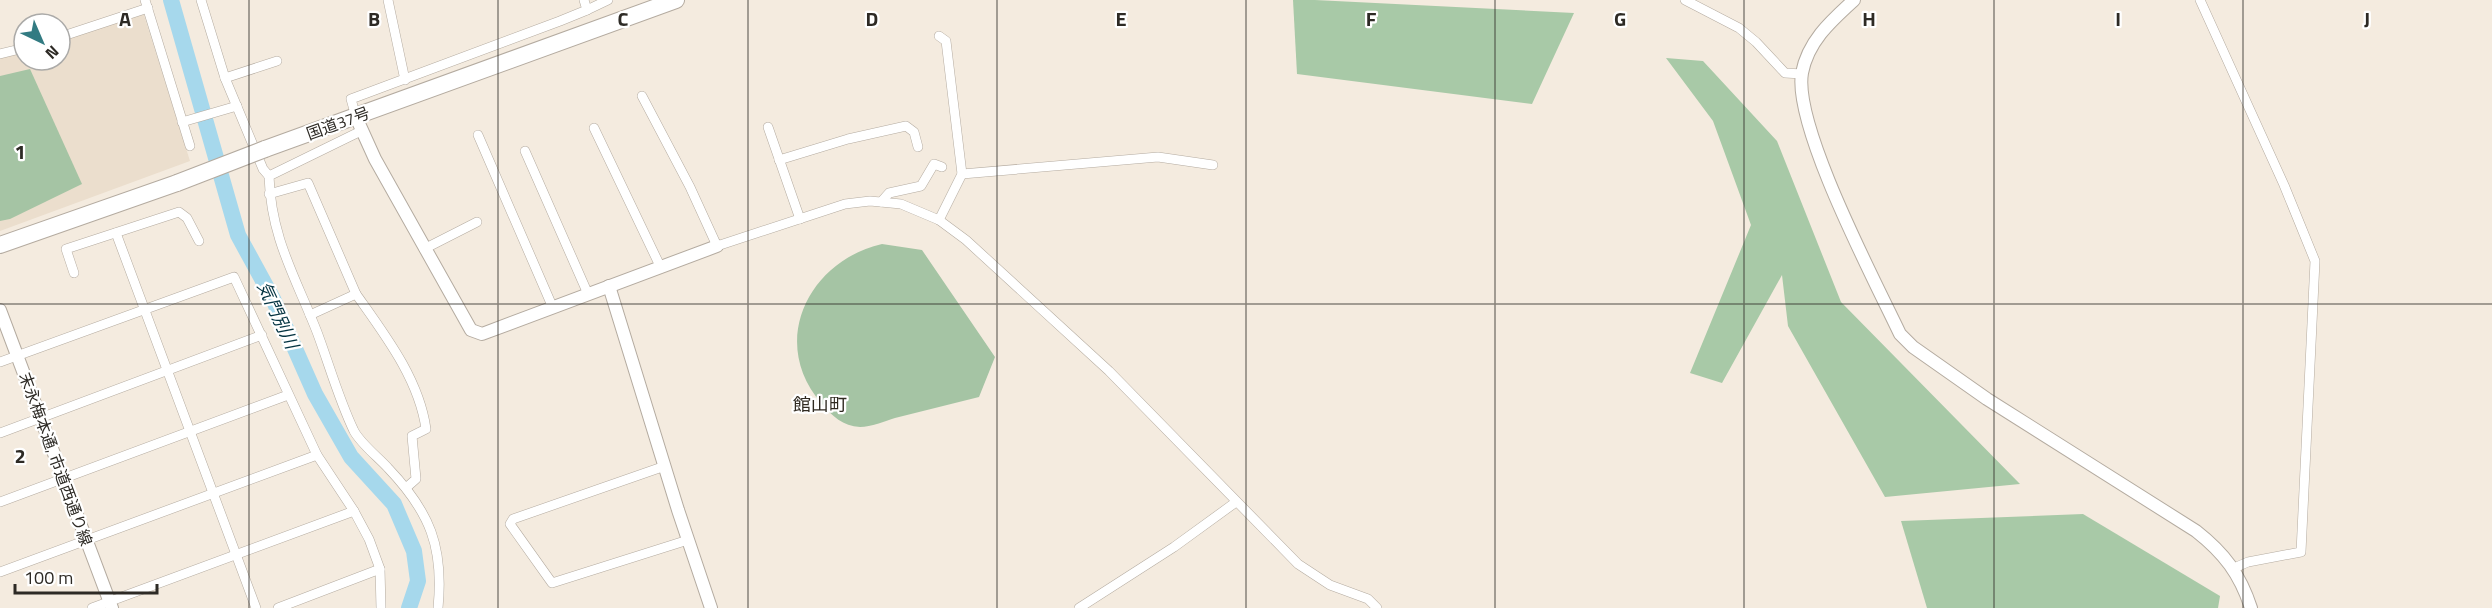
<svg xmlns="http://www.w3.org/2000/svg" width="2492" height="608" font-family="'Titillium Web','Noto Sans JP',sans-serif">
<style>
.built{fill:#ebdecd}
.green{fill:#a5c4a4}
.forest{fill:#a8c9a7}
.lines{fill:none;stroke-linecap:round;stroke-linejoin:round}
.river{stroke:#a6d8ec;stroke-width:16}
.street-casing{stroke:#b4aba0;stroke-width:10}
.secondary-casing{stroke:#b4aba0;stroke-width:14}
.highway-casing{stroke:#b4aba0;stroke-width:18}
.street{stroke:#fff;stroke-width:9}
.secondary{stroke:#fff;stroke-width:12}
.highway{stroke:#fff;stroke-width:16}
.highway-bridge-casing{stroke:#b4aba0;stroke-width:18;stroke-linecap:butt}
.highway-bridge{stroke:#fff;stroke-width:16}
.grid{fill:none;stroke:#2d2a25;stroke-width:1.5;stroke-opacity:0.55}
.labels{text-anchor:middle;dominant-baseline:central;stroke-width:4.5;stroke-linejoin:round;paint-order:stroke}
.street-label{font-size:16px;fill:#2d2a25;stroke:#fff}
.water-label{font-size:18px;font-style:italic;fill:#043341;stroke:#fff}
.neighbourhood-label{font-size:18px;fill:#302a21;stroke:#fff}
.grid-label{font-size:20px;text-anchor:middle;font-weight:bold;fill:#2d2a25;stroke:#fff;stroke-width:4.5;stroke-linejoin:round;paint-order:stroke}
</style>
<rect width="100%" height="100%" fill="#f4ebdf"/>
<polygon class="built" points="143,12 190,161 0,231 0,58 24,51 24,60 60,60 60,40"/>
<g class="green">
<polygon points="30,69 82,184 10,219 0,221 0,76"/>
<path d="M 882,244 L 922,250 L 995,357 L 979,397 C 951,404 923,411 895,418 C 885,421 871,427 860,427 C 843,426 832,416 822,404 C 768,343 808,261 882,244 Z"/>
</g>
<g class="forest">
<polygon points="1293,0 1315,0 1574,13 1532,104 1297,74"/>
<polygon points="1666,58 1703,61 1777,141 1841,302 2020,484 1885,497 1788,326 1782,275 1722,383 1690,373 1751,225 1713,121"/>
<polygon points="2083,514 2220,596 2218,608 1927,608 1901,521"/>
</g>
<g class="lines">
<polyline class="river" points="171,0 238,235 273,299 315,394 351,457 394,504 414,551 418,581 409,608"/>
<defs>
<g id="street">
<polyline points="145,0 190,146"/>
<polyline points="201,0 225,78 263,169 269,176"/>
<polyline points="388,0 405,80"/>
<polyline points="1685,0 1739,28 1756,42 1785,73 1802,74"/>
<polyline points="2200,0 2284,185 2315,261 2301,552 2248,562 2234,568"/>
<polyline points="587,10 608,0"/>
<polyline points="60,37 148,8"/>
<polyline points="0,54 24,48"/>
<polyline points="225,78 277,61"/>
<polyline points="642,96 690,187 717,246 845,204 870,201 901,204 939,220 966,240 1109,371 1298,564 1330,585 1368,599 1377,608"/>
<polyline points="356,117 351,99 560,21 587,10 584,0"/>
<polyline points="182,122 237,106"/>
<polyline points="768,127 800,219"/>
<polyline points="594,128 661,268"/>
<path d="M 361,131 L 269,176 C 271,238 295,276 317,332 C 329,364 339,400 354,431 C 361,444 378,457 388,468 C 430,512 444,547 438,608"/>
<polyline points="478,135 553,308"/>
<polyline points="525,151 588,294"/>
<polyline points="779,160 848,139 906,126 914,132 918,147"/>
<polyline points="962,174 1158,157 1213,165"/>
<polyline points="269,194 308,183 356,294 310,315"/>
<polyline points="881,202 889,193 921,186 934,164 942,167"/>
<polyline points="939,220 962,174 946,41 939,36"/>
<polyline points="116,233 256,608"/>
<polyline points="424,249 477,222"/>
<polyline points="74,273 66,249 179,212 187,218 199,241"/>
<path d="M 356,294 C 385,335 419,379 426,429 L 412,436 L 416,479 L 407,487"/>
<polyline points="0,362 234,277 317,455 354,511 369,539 380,569 381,608"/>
<polyline points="0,433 262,335"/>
<polyline points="665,466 513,519 510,524 552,583 688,540"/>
<polyline points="0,502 288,395"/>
<polyline points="0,572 317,455"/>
<polyline points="92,608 354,511"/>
<polyline points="278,608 380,569"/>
<polyline points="1079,608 1174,547 1236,502"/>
</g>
<g id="secondary">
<path d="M 1854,0 C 1831,21 1808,41 1802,73 C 1793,126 1875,281 1900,334 L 1913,347 L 1987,399 L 2196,531 C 2224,553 2240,574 2251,608"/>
<polyline points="356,117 375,159 471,330 482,334 717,246"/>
<polyline points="609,286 678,510 711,608"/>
<polyline points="0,310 112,608"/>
</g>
<g id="highway">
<polyline points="265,149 676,0"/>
<polyline points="0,245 177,183"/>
</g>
</defs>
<use href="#street" class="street-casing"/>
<use href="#secondary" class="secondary-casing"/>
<use href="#highway" class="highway-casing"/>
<use href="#street" class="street"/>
<use href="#secondary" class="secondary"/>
<use href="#highway" class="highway"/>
<defs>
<polyline id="highway-bridge" points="177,183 265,149"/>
</defs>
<use href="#highway-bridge" class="highway-bridge-casing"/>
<use href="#highway-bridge" class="highway-bridge"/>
</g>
<path class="grid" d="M 249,0 L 249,608M 498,0 L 498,608M 748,0 L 748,608M 997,0 L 997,608M 1246,0 L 1246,608M 1495,0 L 1495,608M 1744,0 L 1744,608M 1994,0 L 1994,608M 2243,0 L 2243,608M 0,304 L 2492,304"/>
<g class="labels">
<g class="street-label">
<text transform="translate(338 123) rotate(-20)">国道37号</text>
<text transform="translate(56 459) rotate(70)">末永梅本通, 市道西通り線</text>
</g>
<g class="water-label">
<text transform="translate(278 315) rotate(65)">気門別川</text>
</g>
<g class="neighbourhood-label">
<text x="820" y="404">館山町</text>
</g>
</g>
<g class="grid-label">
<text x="125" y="26">A</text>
<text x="374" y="26">B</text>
<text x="623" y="26">C</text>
<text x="872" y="26">D</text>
<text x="1121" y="26">E</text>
<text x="1371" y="26">F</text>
<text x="1620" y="26">G</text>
<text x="1869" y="26">H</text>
<text x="2118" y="26">I</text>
<text x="2367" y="26">J</text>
<text x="20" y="159">1</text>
<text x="20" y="463">2</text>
</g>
<g transform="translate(42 42) rotate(136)"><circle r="28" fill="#ffffff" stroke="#abaaa8" stroke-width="1.5"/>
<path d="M0-4.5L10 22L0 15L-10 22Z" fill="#327b82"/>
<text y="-9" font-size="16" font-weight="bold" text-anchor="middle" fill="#2d2a25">N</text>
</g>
<path d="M15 584v9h142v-9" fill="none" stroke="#2d2a25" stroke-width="3"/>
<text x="24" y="584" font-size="18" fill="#2d2a25" stroke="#ffffff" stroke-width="4.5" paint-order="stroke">100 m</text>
</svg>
